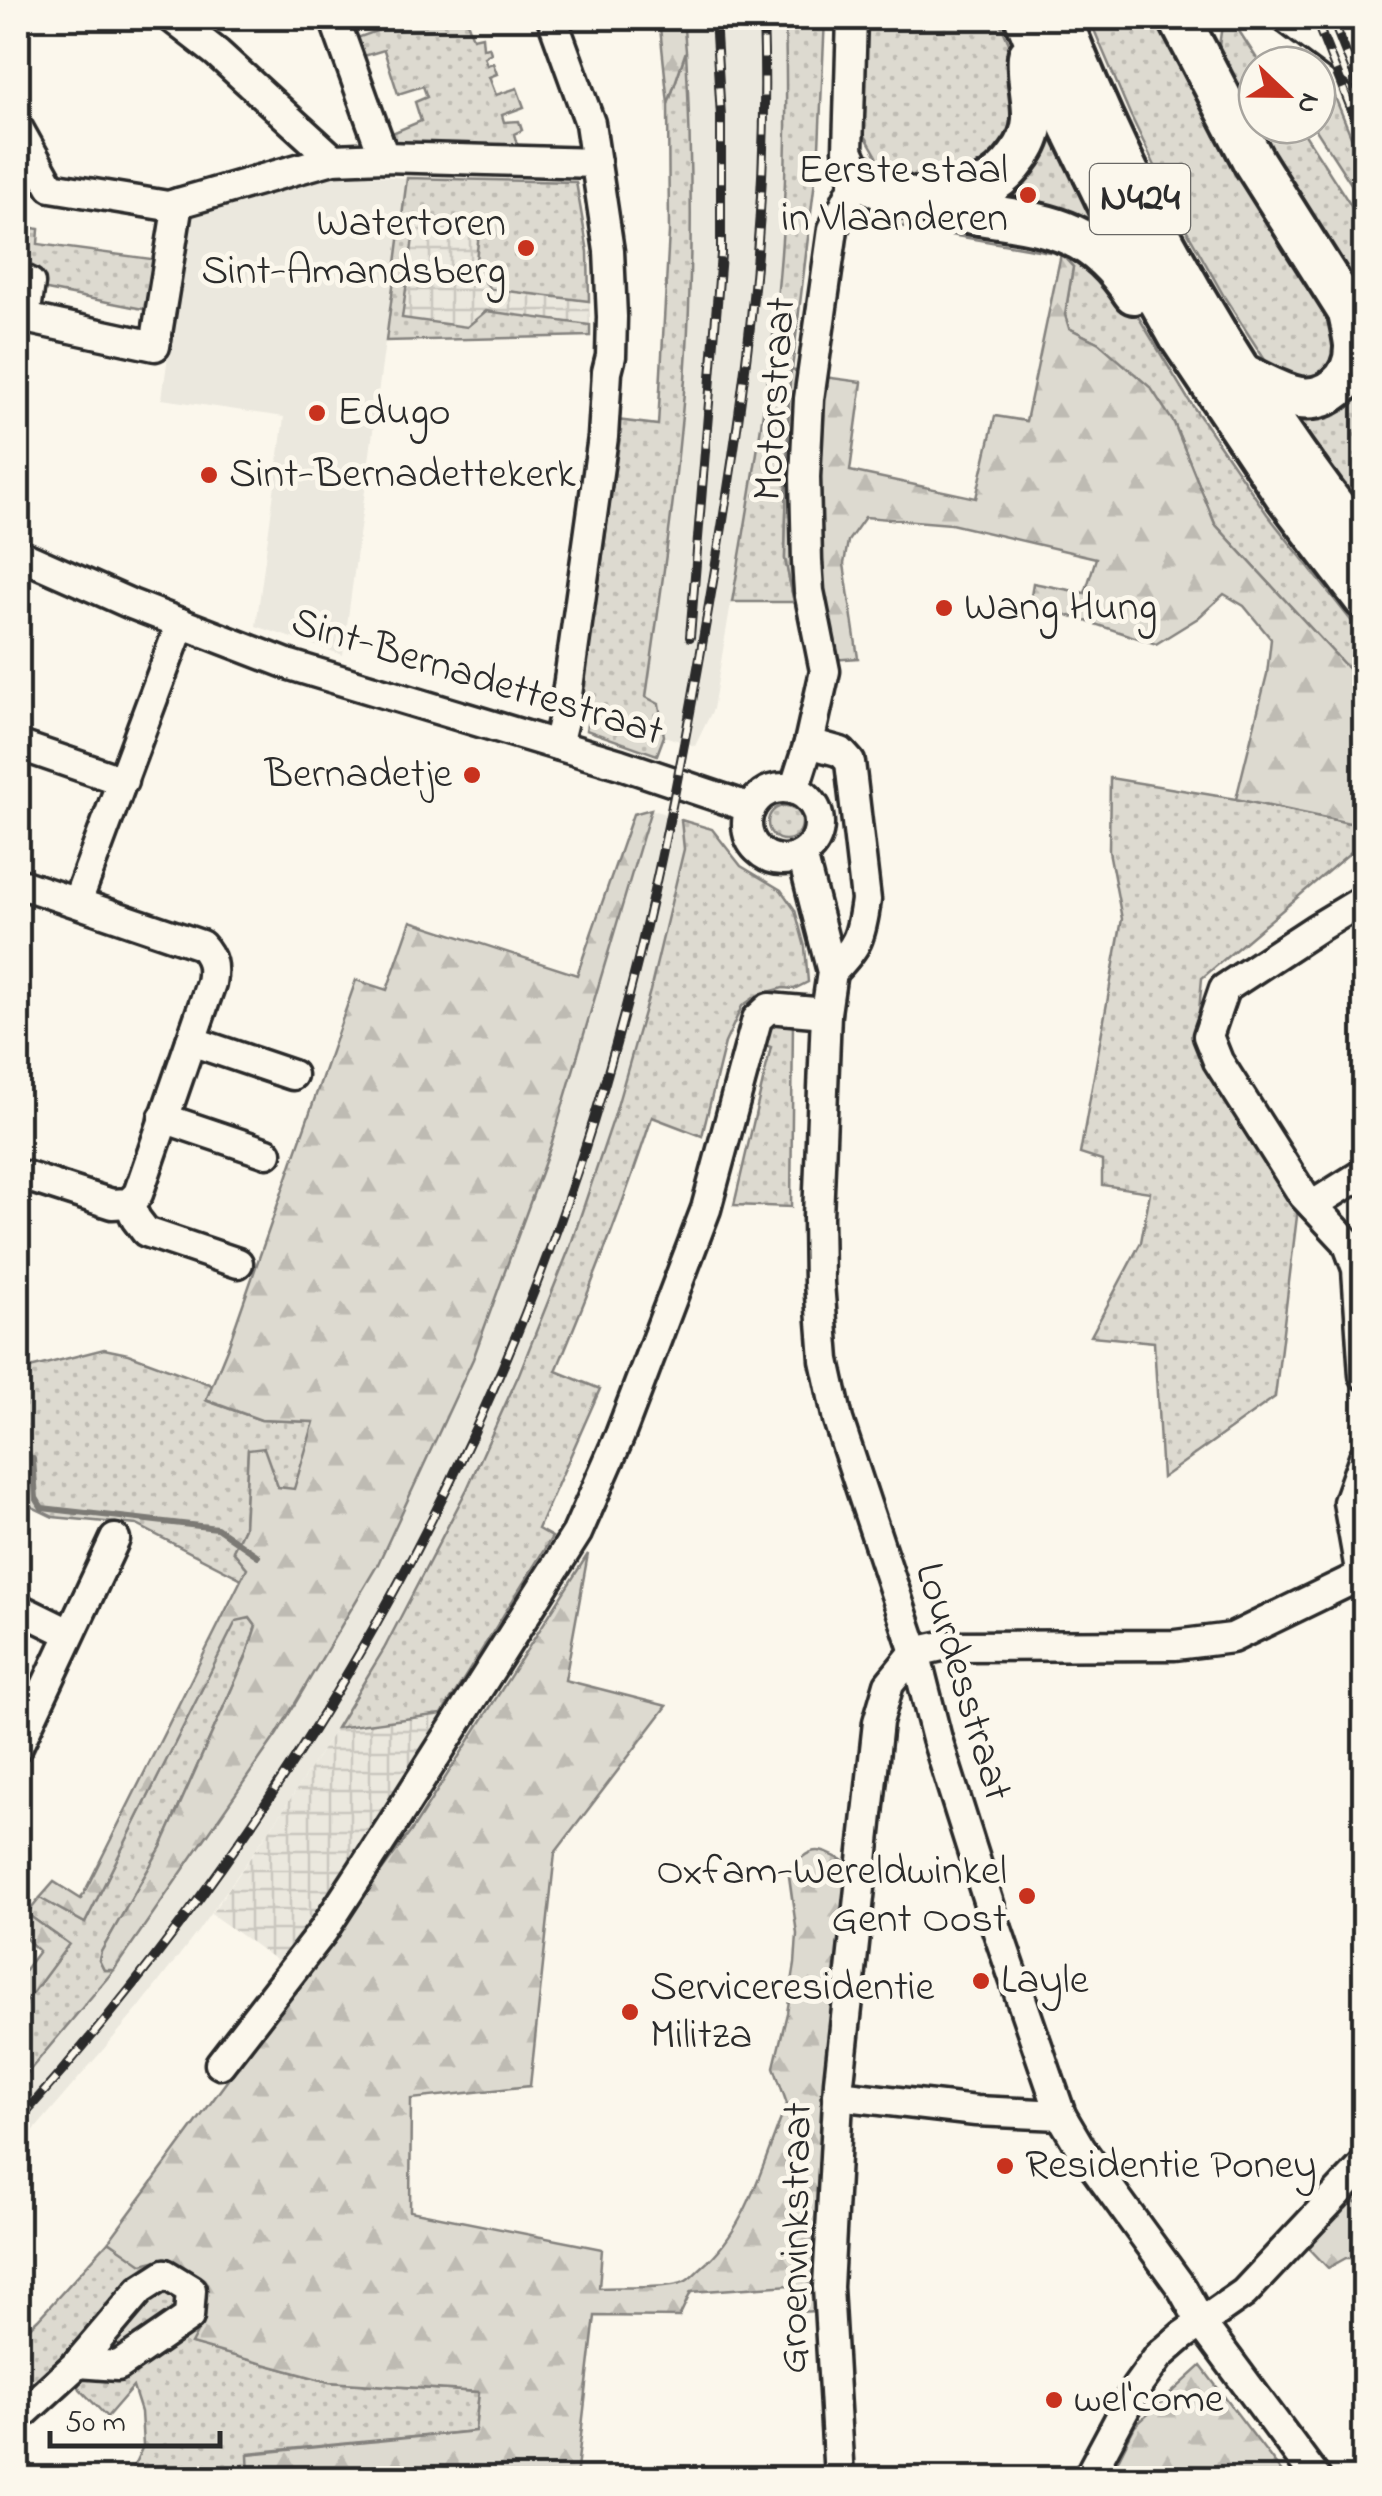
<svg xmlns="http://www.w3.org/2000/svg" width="1382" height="2496" font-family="'Indie Flower',sans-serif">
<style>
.built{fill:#ebe8de}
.industrial{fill:url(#industrial-grid)}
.grass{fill:url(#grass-dots);stroke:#84827e;stroke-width:2.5}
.forest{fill:url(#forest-firs);stroke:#84827e;stroke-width:2.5}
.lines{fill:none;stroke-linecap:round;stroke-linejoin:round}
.stream{stroke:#7b7a75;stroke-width:6}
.minor-casing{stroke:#2b2b2b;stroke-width:35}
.highway-casing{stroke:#2b2b2b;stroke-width:48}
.minor{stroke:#fbf7ec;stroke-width:28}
.highway{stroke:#fbf7ec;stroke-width:40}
.rail-casing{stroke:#2b2b2b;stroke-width:10}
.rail{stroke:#fbf7ec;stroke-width:6;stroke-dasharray:19;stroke-linecap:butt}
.poi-dot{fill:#c8321e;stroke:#fbf7ec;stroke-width:4}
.labels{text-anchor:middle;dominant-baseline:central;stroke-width:10;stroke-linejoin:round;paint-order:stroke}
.shield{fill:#fbf7ec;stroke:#696865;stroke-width:2.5}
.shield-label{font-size:40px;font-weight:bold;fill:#2b2b2b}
.poi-label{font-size:42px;fill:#2b2b2b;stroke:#fbf7ec;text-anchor:start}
.street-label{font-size:42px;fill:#2b2b2b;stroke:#fbf7ec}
</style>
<defs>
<pattern id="industrial-grid" width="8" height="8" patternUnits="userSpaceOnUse" patternTransform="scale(2.5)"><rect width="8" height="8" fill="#ebe8de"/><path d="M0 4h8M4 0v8" fill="none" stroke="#cac7bf"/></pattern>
<pattern id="grass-dots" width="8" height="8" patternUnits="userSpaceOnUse" patternTransform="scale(2.5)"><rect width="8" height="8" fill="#dddad0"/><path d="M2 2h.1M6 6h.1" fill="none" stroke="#bebbb3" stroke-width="1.8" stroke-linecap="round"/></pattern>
<pattern id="forest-firs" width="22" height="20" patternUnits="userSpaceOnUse" patternTransform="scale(2.5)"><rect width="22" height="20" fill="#dddad0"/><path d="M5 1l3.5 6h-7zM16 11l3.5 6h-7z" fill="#bebbb3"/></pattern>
</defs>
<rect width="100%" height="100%" fill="#fbf7ec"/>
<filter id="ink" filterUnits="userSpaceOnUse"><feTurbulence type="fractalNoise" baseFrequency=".01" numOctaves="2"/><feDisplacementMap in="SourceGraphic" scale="20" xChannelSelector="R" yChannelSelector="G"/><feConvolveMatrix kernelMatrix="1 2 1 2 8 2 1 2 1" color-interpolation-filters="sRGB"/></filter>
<g filter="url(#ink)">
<g class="built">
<polygon points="683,18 785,18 786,76 781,252 764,408 713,709 695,746 664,736 659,704 646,698 656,624 685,376 690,253 690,118"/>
<polygon points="339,173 407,178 343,655 256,626 284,417 162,399 187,217"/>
<polygon points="651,809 681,820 684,849 650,991 614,1117 570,1247 485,1450 428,1567 384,1649 336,1728 282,1812 198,1931 138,2009 18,2149 18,2084 114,1970 277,1734 378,1564 473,1359 551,1145"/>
</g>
<g class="industrial">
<polygon points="407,178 576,182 588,252 590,336 386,341"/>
<polygon points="442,1714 338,1880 279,1962 211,1914 282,1812 336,1728"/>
</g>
<g class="grass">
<polygon points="382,18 473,18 467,21 473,38 482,36 483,48 489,47 491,53 484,57 487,65 493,63 497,74 489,77 496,95 517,88 524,107 502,115 504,122 519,121 522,130 514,134 518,148 394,144 390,134 421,121 415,102 427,97 423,86 398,94 384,50 364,56 357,38 385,28"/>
<path d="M 785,18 L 825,18 L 819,147 L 789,394 L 785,559 L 794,602 L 732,602 C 752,487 772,371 781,254 C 787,175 787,96 785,18 Z"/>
<polygon points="865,18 998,18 1014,55 1025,90 1005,162 927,188 893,173 879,160 862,130"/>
<polygon points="1089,18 1168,18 1338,329 1341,345 1331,373 1306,386 1272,371 1225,298 1181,220 1130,114"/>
<polygon points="1232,20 1261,65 1257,65 1257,125 1299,125 1364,226 1364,312 1295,205 1218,53 1221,32"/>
<path d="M 686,51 C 692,159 693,270 685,379 C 677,485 661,592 646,697 L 659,704 L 664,736 L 657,755 L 586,730 L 589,715 L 574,712 L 577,692 L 583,692 L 600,572 L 594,570 L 596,561 L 602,561 L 610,501 L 605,500 L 606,490 L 612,490 L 621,431 L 615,429 L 616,420 L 658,425 L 669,232 L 668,104 Z"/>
<polygon points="1317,69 1326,75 1364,168 1364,204 1313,125 1317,125"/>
<polygon points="1052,124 1103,234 988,204"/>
<polygon points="407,178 576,182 588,252 589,301 491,289 475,270 480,223 416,216 402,318 467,327 486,311 590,325 590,336 386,341"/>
<polygon points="885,209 1039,233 1115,278 1188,399 1267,514 1364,637 1364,686 1215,524 1174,423 1099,343 1069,328 1065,315 1073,267 1061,254 858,219 871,211"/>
<polygon points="30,223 33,228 39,229 38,244 159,260 153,311 37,288 18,274 18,230"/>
<polygon points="1364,367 1364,506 1356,496 1341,498 1278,408"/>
<polygon points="1110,778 1236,799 1364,826 1364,841 1202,978 1197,1033 1298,1208 1275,1397 1162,1478 1154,1342 1091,1336 1141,1242 1150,1192 1102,1185 1102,1161 1080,1154 1122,919 1109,851"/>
<circle cx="785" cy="823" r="17"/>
<path d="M 681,820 L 712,829 L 741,866 L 781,890 L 795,910 L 805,947 L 808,982 L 794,989 L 783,988 L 758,995 L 742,1006 L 725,1043 L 702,1136 L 652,1117 C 624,1203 591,1287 556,1371 L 600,1389 L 538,1529 L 552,1537 L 442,1714 L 336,1728 L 384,1649 L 467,1489 L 519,1374 L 570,1247 L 614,1117 L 650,991 L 684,849 Z"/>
<polygon points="778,1020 793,1021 791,1207 734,1205 771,1047 756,1042 764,1025"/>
<polygon points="104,1349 128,1354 212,1385 207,1401 261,1420 315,1422 294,1490 278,1487 248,1450 244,1528 233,1551 248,1567 242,1579 137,1525 53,1517 28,1505 18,1493 18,1371"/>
<polygon points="250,1618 256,1626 246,1657 161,1847 101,1952 99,1960 104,1970 114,1970 18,2084 18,2013 68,1944 27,1914 40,1898 85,1923 236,1620"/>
<polygon points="109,2241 142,2263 166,2258 204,2284 204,2319 192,2344 329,2382 479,2392 475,2431 249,2453 249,2478 128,2478 143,2446 141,2412 133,2387 107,2417 80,2389 66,2356 18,2398 18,2338 38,2319"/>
</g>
<g class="forest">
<polygon points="659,18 683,18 686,51 668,104"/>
<polygon points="1061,254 1073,267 1065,315 1069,328 1099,343 1151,388 1174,423 1215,524 1364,686 1364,826 1236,799 1267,674 1271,639 1244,606 1224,594 1198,618 1156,644 1030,603 1033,583 1085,593 1096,558 951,524 865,517 848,541 844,564 858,658 831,660 823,604 794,602 785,559 789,394 791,370 824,377 862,382 850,471 976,498 995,416 1026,421"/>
<polygon points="651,809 551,1145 473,1359 378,1564 277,1734 114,1970 104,1970 99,1960 101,1952 161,1847 246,1657 256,1626 250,1618 236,1621 85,1923 40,1898 54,1882 81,1899 247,1568 233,1551 244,1528 248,1450 264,1448 278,1487 294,1489 314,1422 261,1420 206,1400 229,1344 356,980 387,990 411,921 577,975 633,814"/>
<path d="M 588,1554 L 565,1680 L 667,1706 L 555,1853 L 530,2086 L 411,2099 L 410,2211 L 602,2249 L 599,2288 C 617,2287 670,2289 684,2282 C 690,2280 696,2272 702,2267 C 750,2226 763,2159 787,2104 L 774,2067 L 787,2013 L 795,1964 L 797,1934 L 788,1869 C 817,1844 815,1848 849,1863 L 824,2077 L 826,2090 L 818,2311 L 796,2312 L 791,2285 L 691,2292 L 679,2317 L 595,2316 L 576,2478 L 249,2478 L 248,2454 L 475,2431 L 479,2392 L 329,2382 L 191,2344 L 204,2319 L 203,2284 L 166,2258 L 142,2264 L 109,2241 L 412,1830 Z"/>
<polygon points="27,1914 69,1944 18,2013 18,1979 39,1951 18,1931"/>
<polygon points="1350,2200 1364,2205 1364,2258 1346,2258 1328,2268 1308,2247"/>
<polygon points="1201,2366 1286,2478 1109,2478 1135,2426"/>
</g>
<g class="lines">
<polyline class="stream" points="18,1449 33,1459 36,1498 42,1508 217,1528 258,1556"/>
<defs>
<g id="minor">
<polyline points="172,18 217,53 333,159 384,157 596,163"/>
<polyline points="334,18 384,157"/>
<polyline points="552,18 590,123 609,251 612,317 611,356 607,372 603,437 564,716 557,745"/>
<polyline points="1286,18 1364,76"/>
<polyline points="1325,18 1364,52"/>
<polyline points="18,128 51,187 168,206 333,159"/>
<polyline points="18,277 30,283 25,318 155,346 178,203"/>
<polyline points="18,554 131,604 290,665 620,764 751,808"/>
<path d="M 809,743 L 841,752 L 850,762 L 866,900 C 861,937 858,946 832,972"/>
<polyline points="18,745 123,781"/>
<circle cx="783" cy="824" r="36"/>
<polyline points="794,790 809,743 825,671 809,591 807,561 805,477 809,399 833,229 859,175 848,150 852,18"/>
<polyline points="802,855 832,972 826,1013 818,1217 819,1283 825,1360 838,1420 915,1652 937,1739 997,1929 1061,2115 1081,2149 1182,2288 1202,2324 1316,2478"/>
<path d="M 18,883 L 201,945 C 212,957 214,966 211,983 L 138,1194 L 129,1203 L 112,1204 L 25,1176 L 18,1178"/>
<polyline points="77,902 181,623"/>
<polyline points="1360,902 1317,928 1224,989 1208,1036 1218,1061 1303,1195 1347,1242 1357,1269 1364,1375"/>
<polyline points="191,1041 292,1075"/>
<polyline points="163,1118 267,1153"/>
<polyline points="129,1203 136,1219 146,1232 238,1263"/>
<polyline points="1313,1205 1364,1173"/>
<polyline points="1364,1457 1348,1502 1361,1576 1364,1576"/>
<polyline points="18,1608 69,1633"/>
<polyline points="915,1652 942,1646 1175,1645 1232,1638 1364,1574"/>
<polyline points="18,1746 115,1539"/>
<polyline points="220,2064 323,1931 397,1817 577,1533 620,1435 706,1209 757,1019 769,1008 826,1013"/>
<polyline points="838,2095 976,2111 1061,2115"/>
<polyline points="18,2418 78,2363 140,2290 165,2274 191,2290 189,2317 118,2366 78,2363"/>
<polyline points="839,2478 828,2287 839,2082 878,1722 889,1684 915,1652"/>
<polyline points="1088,2478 1136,2388 1159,2356 1182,2336 1244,2293 1364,2165"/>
</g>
<g id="highway">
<polyline points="1026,18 1071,126 1129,246 1180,337 1285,494 1364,598"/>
<path d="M 1060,18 C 1135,211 1236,384 1364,546"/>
<polyline points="1179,18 1254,162 1364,336"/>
<path d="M 859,175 C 879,191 899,196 923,202 C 938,205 953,209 968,212 C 1042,225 1089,223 1134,293"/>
<path d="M 936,200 C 970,196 998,186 1018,157 C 1026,147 1032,133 1033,120 C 1034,99 1027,78 1029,56"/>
<path d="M 1240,373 C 1257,381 1274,391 1291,396 C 1326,407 1356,380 1355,345 C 1354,335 1351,323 1349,313"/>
</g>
</defs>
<use href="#minor" class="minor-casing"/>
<use href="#highway" class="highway-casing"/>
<use href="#minor" class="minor"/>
<use href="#highway" class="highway"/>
<defs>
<g id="rail">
<polyline points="1315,18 1364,141"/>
<polyline points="1332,18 1363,96"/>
<polyline points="690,637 721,254 721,117 715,18"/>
<path d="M 18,2121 C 269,1843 465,1514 582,1157 C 639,983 675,803 706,622 C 741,421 771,221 763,18"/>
</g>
</defs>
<use href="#rail" class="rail-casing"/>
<use href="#rail" class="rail"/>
</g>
</g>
<g class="poi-dot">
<circle cx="1028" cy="195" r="10"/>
<circle cx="526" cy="248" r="10"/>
<circle cx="317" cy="413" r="10"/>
<circle cx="209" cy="475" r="10"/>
<circle cx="944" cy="608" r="10"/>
<circle cx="472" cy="775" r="10"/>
<circle cx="1027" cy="1896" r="10"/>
<circle cx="981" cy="1981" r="10"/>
<circle cx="630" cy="2012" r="10"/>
<circle cx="1005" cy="2166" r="10"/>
<circle cx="1054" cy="2400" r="10"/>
</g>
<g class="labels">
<rect class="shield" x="1090" y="164" width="100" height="70" rx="8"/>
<g class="shield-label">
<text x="1140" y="199">N424</text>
</g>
<g class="poi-label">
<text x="1008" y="171" text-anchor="end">Eerste staal<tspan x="1008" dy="48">in Vlaanderen</tspan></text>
<text x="506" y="224" text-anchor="end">Watertoren<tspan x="506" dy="48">Sint-Amandsberg</tspan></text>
<text x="337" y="413">Edugo</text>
<text x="229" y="475">Sint-Bernadettekerk</text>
<text x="964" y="608">Wang Hung</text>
<text x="452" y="775" text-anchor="end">Bernadetje</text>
<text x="1007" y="1872" text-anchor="end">Oxfam-Wereldwinkel<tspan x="1007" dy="48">Gent Oost</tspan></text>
<text x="1001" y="1981">Layle</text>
<text x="650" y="1988">Serviceresidentie<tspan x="650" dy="48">Militza</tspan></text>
<text x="1025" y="2166">Residentie Poney</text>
<text x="1074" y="2400">wel'come</text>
</g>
<g class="street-label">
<text transform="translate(776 399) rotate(-86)">Motorstraat</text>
<text transform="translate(477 678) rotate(17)">Sint-Bernadettestraat</text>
<text transform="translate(962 1682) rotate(73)">Lourdesstraat</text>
<text transform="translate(797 2238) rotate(-89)">Groenvinkstraat</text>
</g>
</g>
<rect width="1382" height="2496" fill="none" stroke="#fbf7ec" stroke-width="60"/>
<rect x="30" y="30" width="1322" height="2436" fill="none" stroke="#2b2b2b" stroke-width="4" filter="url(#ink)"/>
<g transform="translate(1287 95) rotate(112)"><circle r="48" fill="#fbf7ec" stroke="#a8a59f" stroke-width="2.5"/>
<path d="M0-8L18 38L0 25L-18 38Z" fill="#c8321e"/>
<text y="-15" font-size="28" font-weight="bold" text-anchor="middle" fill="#2b2b2b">N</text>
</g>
<path d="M50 2431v15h170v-15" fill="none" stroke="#2b2b2b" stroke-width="5"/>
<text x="65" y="2431" font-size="30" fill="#2b2b2b" stroke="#fbf7ec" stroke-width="8" paint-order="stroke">50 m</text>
</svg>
